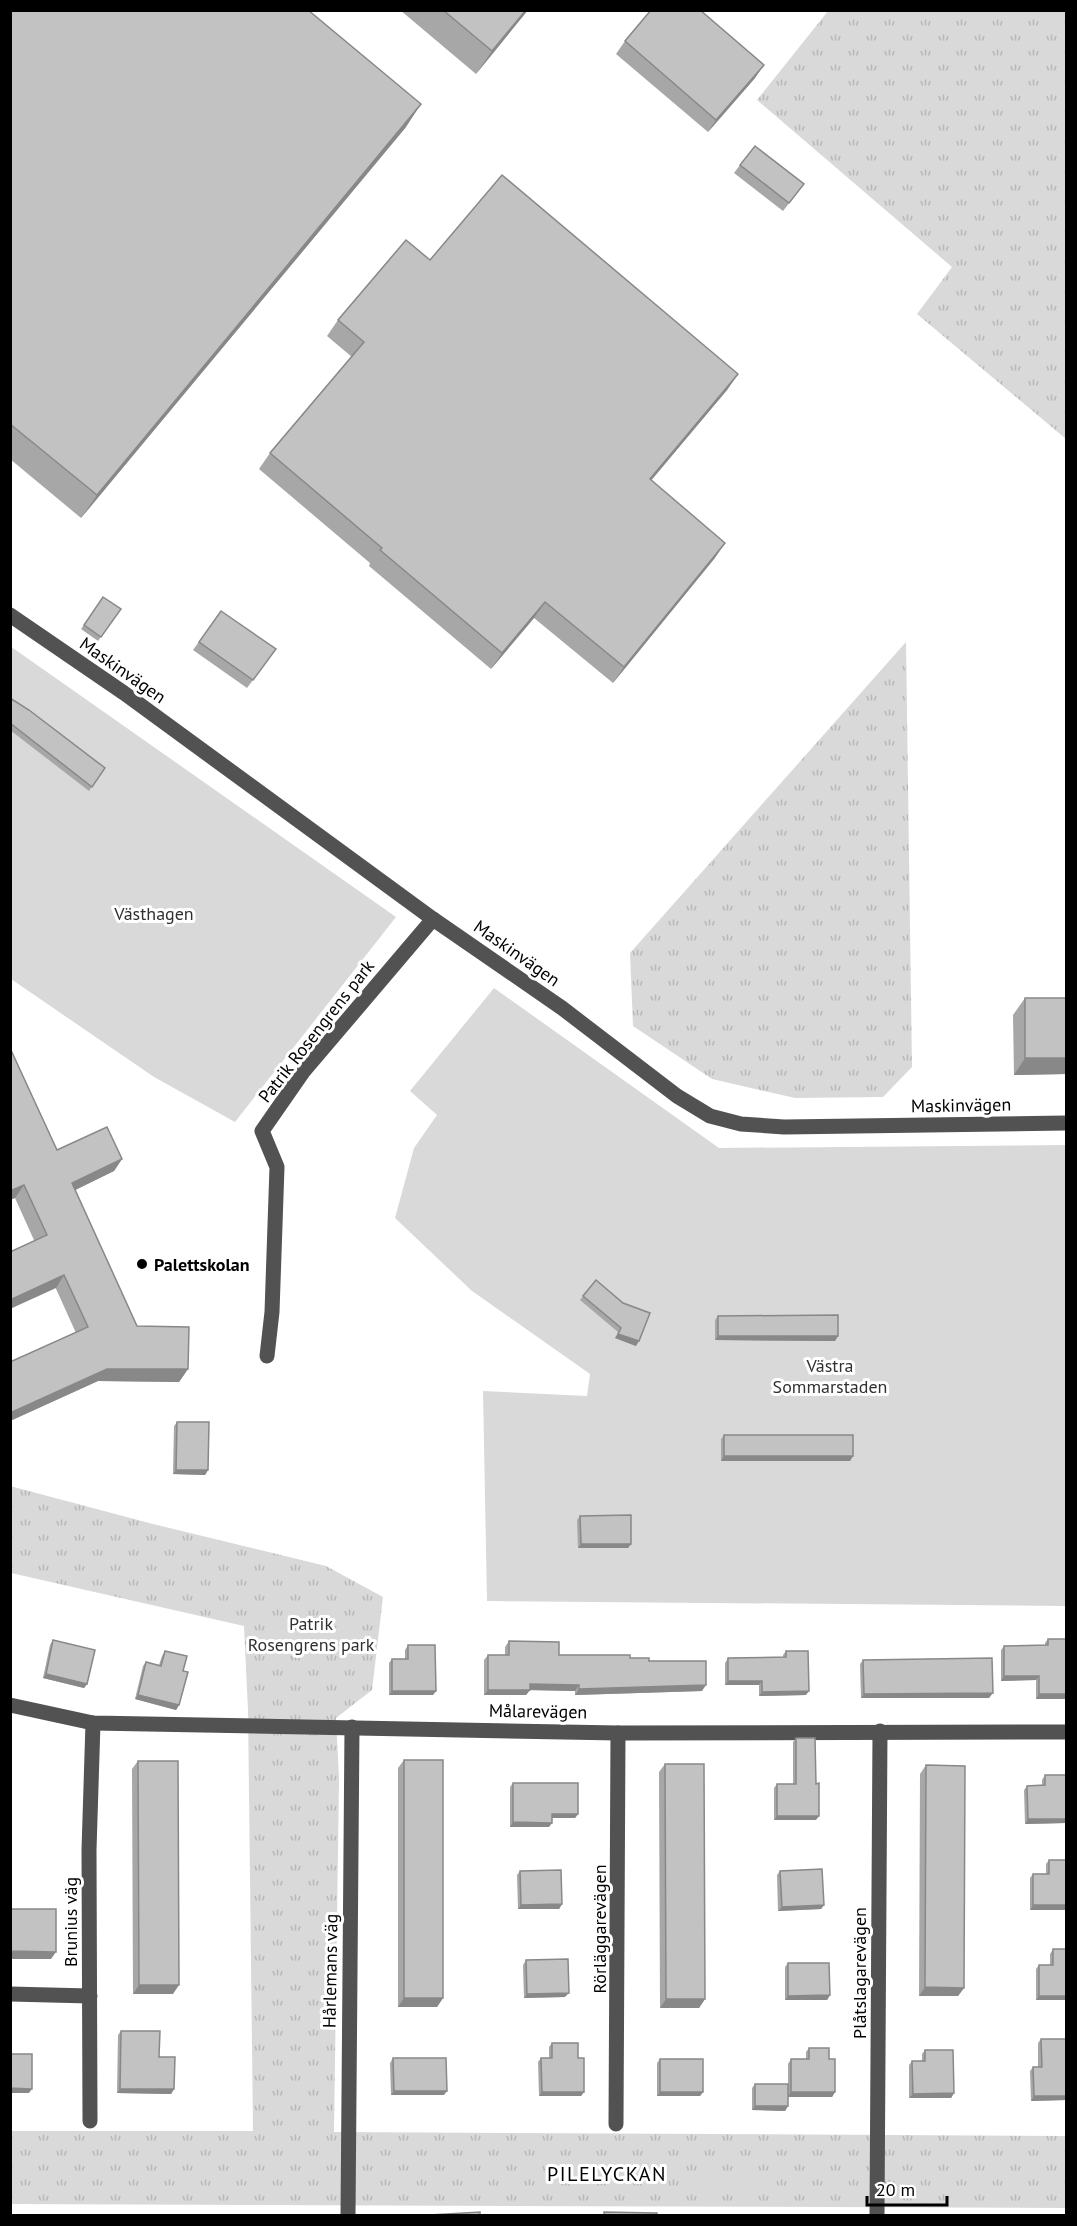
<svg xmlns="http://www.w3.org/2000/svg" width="1077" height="2226" font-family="'PT Sans',sans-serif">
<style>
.grass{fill:url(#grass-tufts)}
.garden{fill:#d9d9d9}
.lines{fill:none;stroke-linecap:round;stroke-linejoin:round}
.minor{stroke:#525252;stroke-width:15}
.wall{fill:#a7a7a7}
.shaded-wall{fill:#888}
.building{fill:#c2c2c2;stroke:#888;stroke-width:1.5}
.poi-dot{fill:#000;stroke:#fff;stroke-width:2}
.labels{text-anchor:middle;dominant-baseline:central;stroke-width:6;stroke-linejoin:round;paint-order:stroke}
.street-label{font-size:18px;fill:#000;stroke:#fff}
.park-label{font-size:18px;fill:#303030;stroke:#fff}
.poi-label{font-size:18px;font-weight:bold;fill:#000;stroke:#fff;text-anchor:start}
.neighbourhood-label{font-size:20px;letter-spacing:1.5px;fill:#000;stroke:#fff}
</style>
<defs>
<pattern id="grass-tufts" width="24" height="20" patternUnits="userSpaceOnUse" patternTransform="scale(1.5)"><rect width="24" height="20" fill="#d9d9d9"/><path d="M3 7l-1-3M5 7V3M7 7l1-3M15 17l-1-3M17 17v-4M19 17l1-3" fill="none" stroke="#b8b8b8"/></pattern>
</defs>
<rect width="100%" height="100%" fill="#fff"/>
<g class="grass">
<polygon points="828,11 1066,11 1066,439 917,314 952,267 757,100"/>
<polygon points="906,642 912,1067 883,1097 795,1098 712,1079 633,1026 630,953"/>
<polygon points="10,1486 153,1524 326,1566 383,1597 372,1690 336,1718 339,1778 334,2132 1066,2136 1066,2208 11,2204 11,2131 253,2131 248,1710 244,1626 11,1573"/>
</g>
<g class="garden">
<polygon points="10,646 396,917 235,1122 154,1077 11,979"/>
<polygon points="494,988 719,1148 1066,1145 1066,1606 487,1601 483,1391 587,1396 590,1374 472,1291 395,1218 414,1148 437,1115 410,1091"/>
<polygon points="762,2173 762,2194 704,2194 704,2174"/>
</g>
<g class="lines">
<g class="minor">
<polyline points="10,615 124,693 433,919 562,1008 677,1096 710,1116 741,1124 784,1127 1066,1123"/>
<polyline points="267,1356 272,1312 277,1167 262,1131 303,1072 433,919"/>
<polyline points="10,1705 93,1723 618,1733 1066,1732"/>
<polyline points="10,1994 90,1996"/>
<polyline points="90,2121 89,1850 93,1723"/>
<polyline points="616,2124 618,1733"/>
<polyline points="348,2216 352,1727"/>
<polyline points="877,2216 880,1731"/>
</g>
</g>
<g class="wall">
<polygon points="10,10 406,127 81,518 10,459"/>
<polygon points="400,10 528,10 476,74"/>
<polygon points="625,41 755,78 708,132 616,54"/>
<polygon points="740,165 798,192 783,211 734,173"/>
<polygon points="430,260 738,374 727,390 651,480 725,543 714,559 613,683 534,618 491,669 369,566 370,563 259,469 270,453 352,357 327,336 338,320"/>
<polygon points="103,597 121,609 98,641 81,629"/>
<polygon points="221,611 276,649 247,688 193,650"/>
<polygon points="10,698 105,768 89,791 10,730"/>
<polygon points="1025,998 1066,1074 1014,1075 1013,1015"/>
<polygon points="10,1048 57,1150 122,1159 114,1171 75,1190 137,1326 188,1369 179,1382 98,1381 10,1421 10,1362 76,1333 15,1198 10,1200"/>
<polygon points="596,1280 636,1346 615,1338 618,1332 580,1300"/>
<polygon points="718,1316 838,1336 835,1341 715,1340 715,1320"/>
<polygon points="177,1422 208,1470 205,1475 173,1474 174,1426"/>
<polygon points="724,1435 853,1456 850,1461 721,1461 721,1439"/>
<polygon points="580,1516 631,1544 628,1548 578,1548 577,1520"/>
<polygon points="1048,1639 1066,1639 1066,1699 1036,1699 1036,1680 1001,1681 1001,1650 1004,1646 1045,1645 1045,1643"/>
<polygon points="53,1640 87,1684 84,1688 43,1678 50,1645"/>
<polygon points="509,1641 559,1655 630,1658 649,1661 702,1691 575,1695 575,1691 530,1690 526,1695 484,1695 484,1660 488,1655 505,1655 505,1647"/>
<polygon points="408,1645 436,1691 433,1695 389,1695 389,1663 392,1659 405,1659 405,1650"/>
<polygon points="165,1651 183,1671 179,1705 176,1710 135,1699 143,1666 146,1662 159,1665 162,1656"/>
<polygon points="786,1651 806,1695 759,1696 759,1685 725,1685 725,1663 728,1658 783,1657 783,1655"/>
<polygon points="863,1660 989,1698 861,1698 860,1664"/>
<polygon points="796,1738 816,1820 774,1820 774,1788 777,1784 793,1784 793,1742"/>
<polygon points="404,1760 443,1998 437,2007 398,2007 398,1768"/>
<polygon points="138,1761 173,1994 133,1994 132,1769"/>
<polygon points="665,1764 705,1999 699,2008 660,2008 659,1772"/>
<polygon points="926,1765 964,1988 958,1996 919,1996 920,1774"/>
<polygon points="1045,1775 1066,1775 1066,1823 1025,1824 1024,1790 1027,1786 1042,1785 1042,1780"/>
<polygon points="513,1783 578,1814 575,1818 552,1818 549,1827 510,1827 510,1787"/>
<polygon points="1049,1860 1066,1860 1030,1910 1030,1878 1033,1874 1046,1874 1046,1864"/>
<polygon points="520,1871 562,1904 559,1909 518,1909 517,1875"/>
<polygon points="780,1871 824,1905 821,1909 778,1911 777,1875"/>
<polygon points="1053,1949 1066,1949 1066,2000 1036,2000 1036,1969 1039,1965 1050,1965 1050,1954"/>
<polygon points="526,1960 565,1997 524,1998 523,1965"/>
<polygon points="788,1963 830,1995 827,2000 785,2000 785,1967"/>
<polygon points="121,2031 159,2057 174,2089 171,2094 117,2093 118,2035"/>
<polygon points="1041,2039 1066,2039 1066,2100 1031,2101 1030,2071 1033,2067 1038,2067 1038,2043"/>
<polygon points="552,2043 578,2058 584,2092 581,2096 539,2096 538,2062 541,2058 549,2058 549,2047"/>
<polygon points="809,2048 829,2059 835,2092 832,2097 788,2097 788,2106 785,2111 752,2110 752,2088 755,2084 788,2084 788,2064 791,2059 806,2059 806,2052"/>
<polygon points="925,2050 954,2093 951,2098 909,2098 909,2065 912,2061 922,2061 922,2054"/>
<polygon points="393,2058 444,2095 391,2095 390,2063"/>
<polygon points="660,2059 703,2092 700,2096 657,2096 657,2063"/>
</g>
<g class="shaded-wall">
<polygon points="526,10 528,10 476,74 492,51"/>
<polygon points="764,65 755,78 708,132 716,120"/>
<polygon points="421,104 406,127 81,518 97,495"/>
<polygon points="738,374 727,390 639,495 650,479"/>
<polygon points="725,543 714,559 613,683 624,667"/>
<polygon points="545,602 534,618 491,669 502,653"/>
<polygon points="1025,1058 1066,1058 1066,1074 1014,1075"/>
<polygon points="122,1159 114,1171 63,1196 72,1183"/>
<polygon points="24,1185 15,1198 10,1200 10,1191"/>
<polygon points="64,1275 56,1288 10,1309 10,1300"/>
<polygon points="618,1334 639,1341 636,1346 615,1338"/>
<polygon points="718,1336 838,1336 835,1341 715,1340"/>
<polygon points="107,1369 188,1369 179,1382 98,1381 10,1421 10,1413"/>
<polygon points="724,1456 853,1456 850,1461 721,1461"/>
<polygon points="176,1470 208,1470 205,1475 173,1474"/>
<polygon points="581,1544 631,1544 628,1548 578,1548"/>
<polygon points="46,1674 87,1684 84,1688 43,1678"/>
<polygon points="1004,1676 1039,1676 1036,1680 1001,1681"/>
<polygon points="728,1681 762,1681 759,1685 725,1685"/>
<polygon points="530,1684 579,1685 575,1691 526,1690"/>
<polygon points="706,1685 702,1691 575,1695 579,1689"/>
<polygon points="488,1690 530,1690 526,1695 484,1695"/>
<polygon points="392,1691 436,1691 433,1695 389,1695"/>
<polygon points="809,1691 806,1695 759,1696 762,1692"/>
<polygon points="993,1693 989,1698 861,1698 864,1694"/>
<polygon points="1039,1694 1066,1694 1066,1699 1036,1699"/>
<polygon points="138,1695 179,1705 176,1710 135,1699"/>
<polygon points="552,1814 578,1814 575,1818 549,1818"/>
<polygon points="777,1816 819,1816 816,1820 774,1820"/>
<polygon points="1028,1819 1066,1819 1066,1823 1025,1824"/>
<polygon points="513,1822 552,1823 549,1827 510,1827"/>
<polygon points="562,1904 559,1909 518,1909 521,1905"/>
<polygon points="824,1905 821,1909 778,1911 782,1907"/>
<polygon points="1033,1905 1066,1905 1066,1910 1030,1910"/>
<polygon points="10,1951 56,1952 51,1959 10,1959"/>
<polygon points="139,1985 179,1985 173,1994 133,1994"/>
<polygon points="925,1987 964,1988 958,1996 919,1996"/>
<polygon points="569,1993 565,1997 524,1998 527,1994"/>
<polygon points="830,1995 827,2000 785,2000 788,1996"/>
<polygon points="1039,1996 1066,1996 1066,2000 1036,2000"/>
<polygon points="404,1998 443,1998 437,2007 398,2007"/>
<polygon points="666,1999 705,1999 699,2008 660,2008"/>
<polygon points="10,2088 32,2089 29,2093 10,2093"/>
<polygon points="120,2089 174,2089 171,2094 117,2093"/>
<polygon points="394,2091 447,2091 444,2095 391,2095"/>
<polygon points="542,2092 584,2092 581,2096 539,2096"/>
<polygon points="660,2092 703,2092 700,2096 657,2096"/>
<polygon points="791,2092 835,2092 832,2097 788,2097"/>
<polygon points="954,2093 951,2098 909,2098 913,2094"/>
<polygon points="1034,2096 1066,2096 1066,2100 1031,2101"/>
<polygon points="755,2106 788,2106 785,2111 752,2110"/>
</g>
<g class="building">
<polygon points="10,10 308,10 421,104 97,495 10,424"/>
<polygon points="443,10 526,10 492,51"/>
<polygon points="651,10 700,10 764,65 716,120 625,41"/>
<polygon points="755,146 804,184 789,203 740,165"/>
<polygon points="502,175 738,374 650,479 725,543 624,667 545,602 502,653 380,550 382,548 270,453 364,342 338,320 406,240 430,260"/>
<polygon points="103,597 121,609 101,637 84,625"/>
<polygon points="221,611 276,649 253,680 199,642"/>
<polygon points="10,698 29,710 105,768 92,787 10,723"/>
<rect x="1025" y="998" width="41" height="60"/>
<polygon points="10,1048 57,1150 107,1127 122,1159 72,1183 137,1326 189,1327 188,1369 107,1369 10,1413 10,1362 88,1327 64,1275 10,1300 10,1252 47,1235 24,1185 10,1191"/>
<polygon points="596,1280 623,1303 650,1313 639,1341 618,1334 621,1328 583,1296"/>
<polygon points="838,1315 838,1336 718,1336 718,1316"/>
<polygon points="177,1422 209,1422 208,1470 176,1470"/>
<rect x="724" y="1435" width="129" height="21"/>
<polygon points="631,1515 631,1544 581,1544 580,1516"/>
<polygon points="1048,1639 1066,1639 1066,1694 1039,1694 1039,1676 1004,1676 1004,1646 1048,1645"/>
<polygon points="53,1640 95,1650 87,1684 46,1674"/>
<polygon points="509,1641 559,1642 559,1655 630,1655 630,1658 649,1658 649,1661 706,1661 706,1685 579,1689 579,1685 530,1684 530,1690 488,1690 488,1655 509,1655"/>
<polygon points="408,1645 435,1645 436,1691 392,1691 392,1659 408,1659"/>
<polygon points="165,1651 187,1656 183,1671 188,1672 179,1705 138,1695 146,1662 161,1666"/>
<polygon points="786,1651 808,1651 809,1691 762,1692 762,1681 728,1681 728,1658 786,1657"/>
<polygon points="992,1658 993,1693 864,1694 863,1660"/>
<polygon points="796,1738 815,1738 816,1784 819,1783 819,1816 777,1816 777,1784 796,1784"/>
<rect x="404" y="1760" width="39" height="238"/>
<polygon points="138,1761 178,1761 179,1985 139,1985"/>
<polygon points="665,1764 704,1764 705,1999 666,1999"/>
<polygon points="926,1765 965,1766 964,1988 925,1987"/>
<polygon points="1045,1775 1066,1775 1066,1819 1028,1819 1027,1786 1045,1785"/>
<polygon points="513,1783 578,1783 578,1814 552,1814 552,1823 513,1822"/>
<polygon points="1049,1860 1066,1860 1066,1905 1033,1905 1033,1874 1049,1874"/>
<polygon points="822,1869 824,1905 782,1907 780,1871"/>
<polygon points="561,1870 562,1904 521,1905 520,1871"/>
<polygon points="10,1909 56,1909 56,1952 10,1951"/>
<polygon points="1053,1949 1066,1949 1066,1996 1039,1996 1039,1965 1053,1965"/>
<polygon points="568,1959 569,1993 527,1994 526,1960"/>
<polygon points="788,1963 829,1963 830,1995 788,1996"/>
<polygon points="121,2031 160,2031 159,2057 175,2057 174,2089 120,2089"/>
<polygon points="1041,2039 1066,2039 1066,2096 1034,2096 1033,2067 1042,2067"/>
<polygon points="552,2043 578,2043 578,2058 584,2058 584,2092 542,2092 541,2058 552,2058"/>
<polygon points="809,2048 829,2048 829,2059 835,2059 835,2092 791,2092 791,2059 809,2059"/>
<polygon points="925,2050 953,2050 954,2093 913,2094 912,2061 925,2061"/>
<polygon points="10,2054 32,2054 32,2089 10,2088"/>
<polygon points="393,2058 446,2058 447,2091 394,2091"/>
<rect x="660" y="2059" width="43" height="33"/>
<rect x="755" y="2084" width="33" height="22"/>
<polygon points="480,2212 480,2216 430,2216 430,2215"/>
<polygon points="604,2212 657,2213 656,2216 604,2216"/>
</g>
<circle class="poi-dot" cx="142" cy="1264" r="6"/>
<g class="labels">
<g class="street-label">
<text transform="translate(123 670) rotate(35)">Maskinvägen</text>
<text transform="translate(517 953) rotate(35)">Maskinvägen</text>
<text transform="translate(316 1031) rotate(-52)">Patrik Rosengrens park</text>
<text transform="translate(961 1105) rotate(-1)">Maskinvägen</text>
<text transform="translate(538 1711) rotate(1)">Målarevägen</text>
<text transform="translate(70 1922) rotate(-90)">Brunius väg</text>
<text transform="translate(599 1929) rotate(-90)">Rörläggarevägen</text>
<text transform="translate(330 1971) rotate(-89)">Hårlemans väg</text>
<text transform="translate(859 1973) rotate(-90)">Plåtslagarevägen</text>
</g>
<g class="park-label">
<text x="154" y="913">Västhagen</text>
<text x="830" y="1365">Västra<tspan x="830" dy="21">Sommarstaden</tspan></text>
<text x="311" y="1623">Patrik<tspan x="311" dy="21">Rosengrens park</tspan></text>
</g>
<g class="poi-label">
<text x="154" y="1264">Palettskolan</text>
</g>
<g class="neighbourhood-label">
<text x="607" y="2174">PILELYCKAN</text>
</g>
</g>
<rect width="1077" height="2226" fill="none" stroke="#000000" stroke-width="24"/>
<path d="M867 2196v9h80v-9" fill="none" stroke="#000000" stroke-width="3"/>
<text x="876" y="2196" font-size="18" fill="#000000" stroke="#ffffff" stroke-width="4.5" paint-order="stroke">20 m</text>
</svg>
